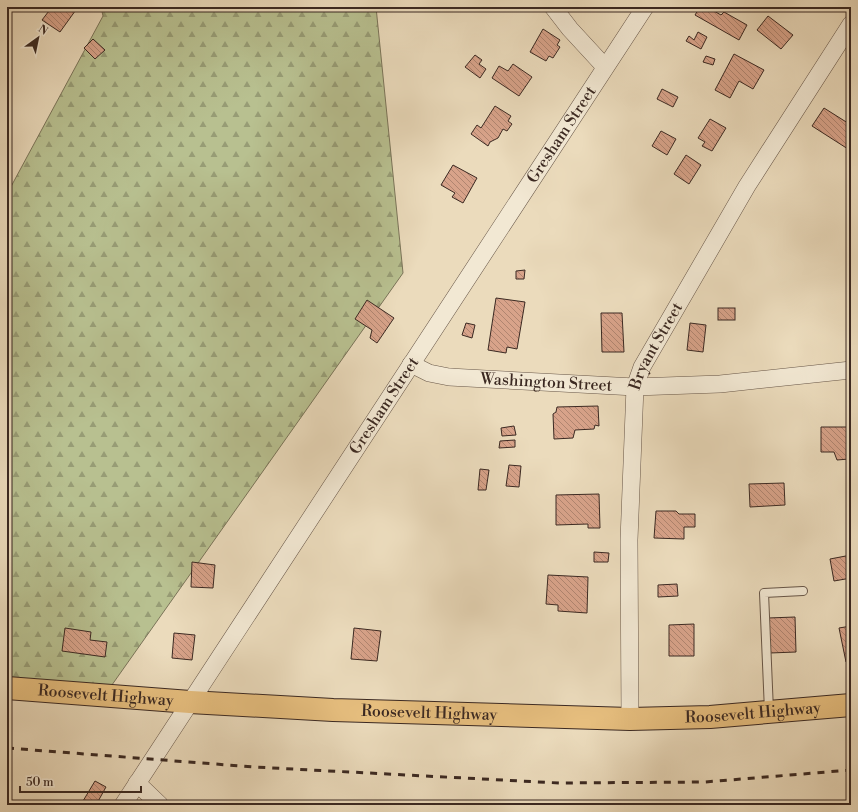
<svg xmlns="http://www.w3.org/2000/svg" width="858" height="812" font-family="'Libre Bodoni',serif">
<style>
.forest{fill:url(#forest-firs);stroke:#7a7459}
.building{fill:url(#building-back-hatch);stroke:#3b2922}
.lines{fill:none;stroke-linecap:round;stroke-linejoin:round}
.lane-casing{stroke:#675648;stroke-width:10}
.street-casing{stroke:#675648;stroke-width:18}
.primary-casing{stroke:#3b2922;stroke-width:24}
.lane{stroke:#f2e8d3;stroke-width:8}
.street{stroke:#f2e8d3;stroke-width:17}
.primary{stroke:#e6be7e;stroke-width:22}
.rail{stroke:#3b2922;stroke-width:3;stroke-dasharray:7 7;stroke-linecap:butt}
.labels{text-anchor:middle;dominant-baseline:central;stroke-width:3;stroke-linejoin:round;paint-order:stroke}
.street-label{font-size:16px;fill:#3b2922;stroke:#f2e8d3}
</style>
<defs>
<pattern id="forest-firs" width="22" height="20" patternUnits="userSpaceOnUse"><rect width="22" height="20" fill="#b8c090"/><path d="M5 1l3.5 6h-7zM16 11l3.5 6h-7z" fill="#979c75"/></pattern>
<pattern id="building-back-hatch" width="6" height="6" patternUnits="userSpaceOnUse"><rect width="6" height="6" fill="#d8a38a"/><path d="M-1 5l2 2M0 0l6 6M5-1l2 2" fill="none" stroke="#b08570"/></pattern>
</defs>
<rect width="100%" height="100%" fill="#ebdbbc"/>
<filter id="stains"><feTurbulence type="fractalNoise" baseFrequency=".005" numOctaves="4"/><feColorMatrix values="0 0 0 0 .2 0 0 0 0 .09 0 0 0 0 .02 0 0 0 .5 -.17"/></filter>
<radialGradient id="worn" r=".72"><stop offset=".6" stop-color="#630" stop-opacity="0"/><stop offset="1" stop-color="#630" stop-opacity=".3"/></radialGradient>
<polygon class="forest" points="101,7 376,7 403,273 102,699 7,693 7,194 103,16"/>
<g class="building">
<polygon points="52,7 78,7 60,32 42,20"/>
<polygon points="700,7 707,7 721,15 724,12 747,25 739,40 695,15"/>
<polygon points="768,16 793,35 781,49 757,30"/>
<polygon points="543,29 560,40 557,45 560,47 553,58 549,56 546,61 530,52"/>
<polygon points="698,32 707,37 701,49 686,41 689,36 694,40"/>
<polygon points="93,39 105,50 95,59 84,48"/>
<polygon points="734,54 764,70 753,89 739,81 730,98 715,90"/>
<polygon points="475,55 482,60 479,64 486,69 480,78 465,67"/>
<polygon points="706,56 715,59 713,65 703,62"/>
<polygon points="513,64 532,77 519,96 492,78 499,66 508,71"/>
<polygon points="662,89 678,97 673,107 657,99"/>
<polygon points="495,106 511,116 508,121 512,124 507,131 503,129 498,138 490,142 488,146 471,134 477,125 481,128"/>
<polygon points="824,108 851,125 851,145 848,149 812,126"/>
<polygon points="710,119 726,128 712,151 702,146 705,142 698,138"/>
<polygon points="661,131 676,139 667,155 652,146"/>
<polygon points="686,155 701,165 689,184 674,174"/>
<polygon points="453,165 477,178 463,203 452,197 455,193 441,185"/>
<polygon points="525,270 524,279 516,279 516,271"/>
<polygon points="496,298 525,302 517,349 507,347 506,353 488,350"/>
<polygon points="367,300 394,318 377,343 370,338 372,330 355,319"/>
<rect x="718" y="308" width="17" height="12"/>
<polygon points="601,313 622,313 624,352 602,352"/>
<polygon points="466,323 475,325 472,338 462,335"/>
<polygon points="690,323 706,325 703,352 687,350"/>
<polygon points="598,406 599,426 595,425 594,429 575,430 573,438 554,439 553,414 556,412 557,407"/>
<polygon points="514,426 516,435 502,436 501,428"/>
<polygon points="821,427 851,427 851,449 848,450 849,459 837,460 834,452 821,452"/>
<polygon points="515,440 515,447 499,448 500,441"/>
<polygon points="509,465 521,466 519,487 506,486"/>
<polygon points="480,469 489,470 486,490 478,490"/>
<polygon points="784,483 785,505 750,507 749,484"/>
<polygon points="599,494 600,528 588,528 588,524 556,525 556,495"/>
<polygon points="656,511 676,511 679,514 695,514 695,527 684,527 684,539 654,538"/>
<polygon points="594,552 609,553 608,562 594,562"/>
<polygon points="851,555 851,578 834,581 830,559"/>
<polygon points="192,562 215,565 213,588 191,587"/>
<polygon points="548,575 588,577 587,613 558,611 558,605 546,604"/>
<polygon points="677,584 678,596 658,597 658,585"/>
<polygon points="795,617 796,652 770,653 768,618"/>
<polygon points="694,624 694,656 669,656 669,625"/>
<polygon points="851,626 851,661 846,662 839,628"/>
<polygon points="65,628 91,632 90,640 107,642 105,657 62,651"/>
<polygon points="354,628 381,631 377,661 351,659"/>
<polygon points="174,633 195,635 192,660 172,658"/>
<polygon points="95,781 106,787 96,805 91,805 83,801"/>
</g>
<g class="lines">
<defs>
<polyline id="lane" points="769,711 764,593 803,591"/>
<g id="street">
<polyline points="553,7 570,29 605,67"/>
<path id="s1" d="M 411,364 L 429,373 L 449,377 L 635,387 L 720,384 L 851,370"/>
<path id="s2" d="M 630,719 L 629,540 L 635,387 L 642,367 L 747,186 L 851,24"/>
<polyline points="137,783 160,805"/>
<path id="s3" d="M 123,805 L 645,7"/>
</g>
<g id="primary">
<path id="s4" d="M 7,688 L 190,702 L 333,710 L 630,719 L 710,717 L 851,705"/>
</g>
</defs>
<use href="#lane" class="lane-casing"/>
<use href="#street" class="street-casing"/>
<use href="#primary" class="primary-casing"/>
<use href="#lane" class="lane"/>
<use href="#street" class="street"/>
<use href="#primary" class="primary"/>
<polyline class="rail" points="7,748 254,767 559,783 705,782 851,770"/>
</g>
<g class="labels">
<g class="street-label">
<text stroke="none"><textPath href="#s3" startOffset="801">Gresham Street</textPath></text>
<text stroke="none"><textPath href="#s2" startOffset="378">Bryant Street</textPath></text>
<text stroke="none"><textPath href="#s1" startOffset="138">Washington Street</textPath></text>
<text stroke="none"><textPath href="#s3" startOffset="477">Gresham Street</textPath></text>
<text stroke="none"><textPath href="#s4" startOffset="99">Roosevelt Highway</textPath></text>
<text stroke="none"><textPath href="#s4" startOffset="747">Roosevelt Highway</textPath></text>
<text stroke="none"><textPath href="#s4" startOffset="423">Roosevelt Highway</textPath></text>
</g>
</g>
<rect width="858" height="812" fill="none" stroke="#ebdbbc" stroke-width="24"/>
<rect x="8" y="8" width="842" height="796" fill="none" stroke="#3b2922" stroke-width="2"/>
<rect x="12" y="12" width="834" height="788" fill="none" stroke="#3b2922"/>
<g transform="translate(38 38) rotate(33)" stroke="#f2e8d3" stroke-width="3" paint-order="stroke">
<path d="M0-3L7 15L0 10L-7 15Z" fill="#3b2922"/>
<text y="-6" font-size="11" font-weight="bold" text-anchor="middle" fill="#3b2922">N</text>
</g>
<path d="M20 786v6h121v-6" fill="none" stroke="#3b2922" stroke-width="2"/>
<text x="26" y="786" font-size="12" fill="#3b2922" stroke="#f2e8d3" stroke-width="3" paint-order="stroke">50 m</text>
<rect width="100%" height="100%" filter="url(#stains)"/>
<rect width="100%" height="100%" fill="url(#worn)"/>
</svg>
